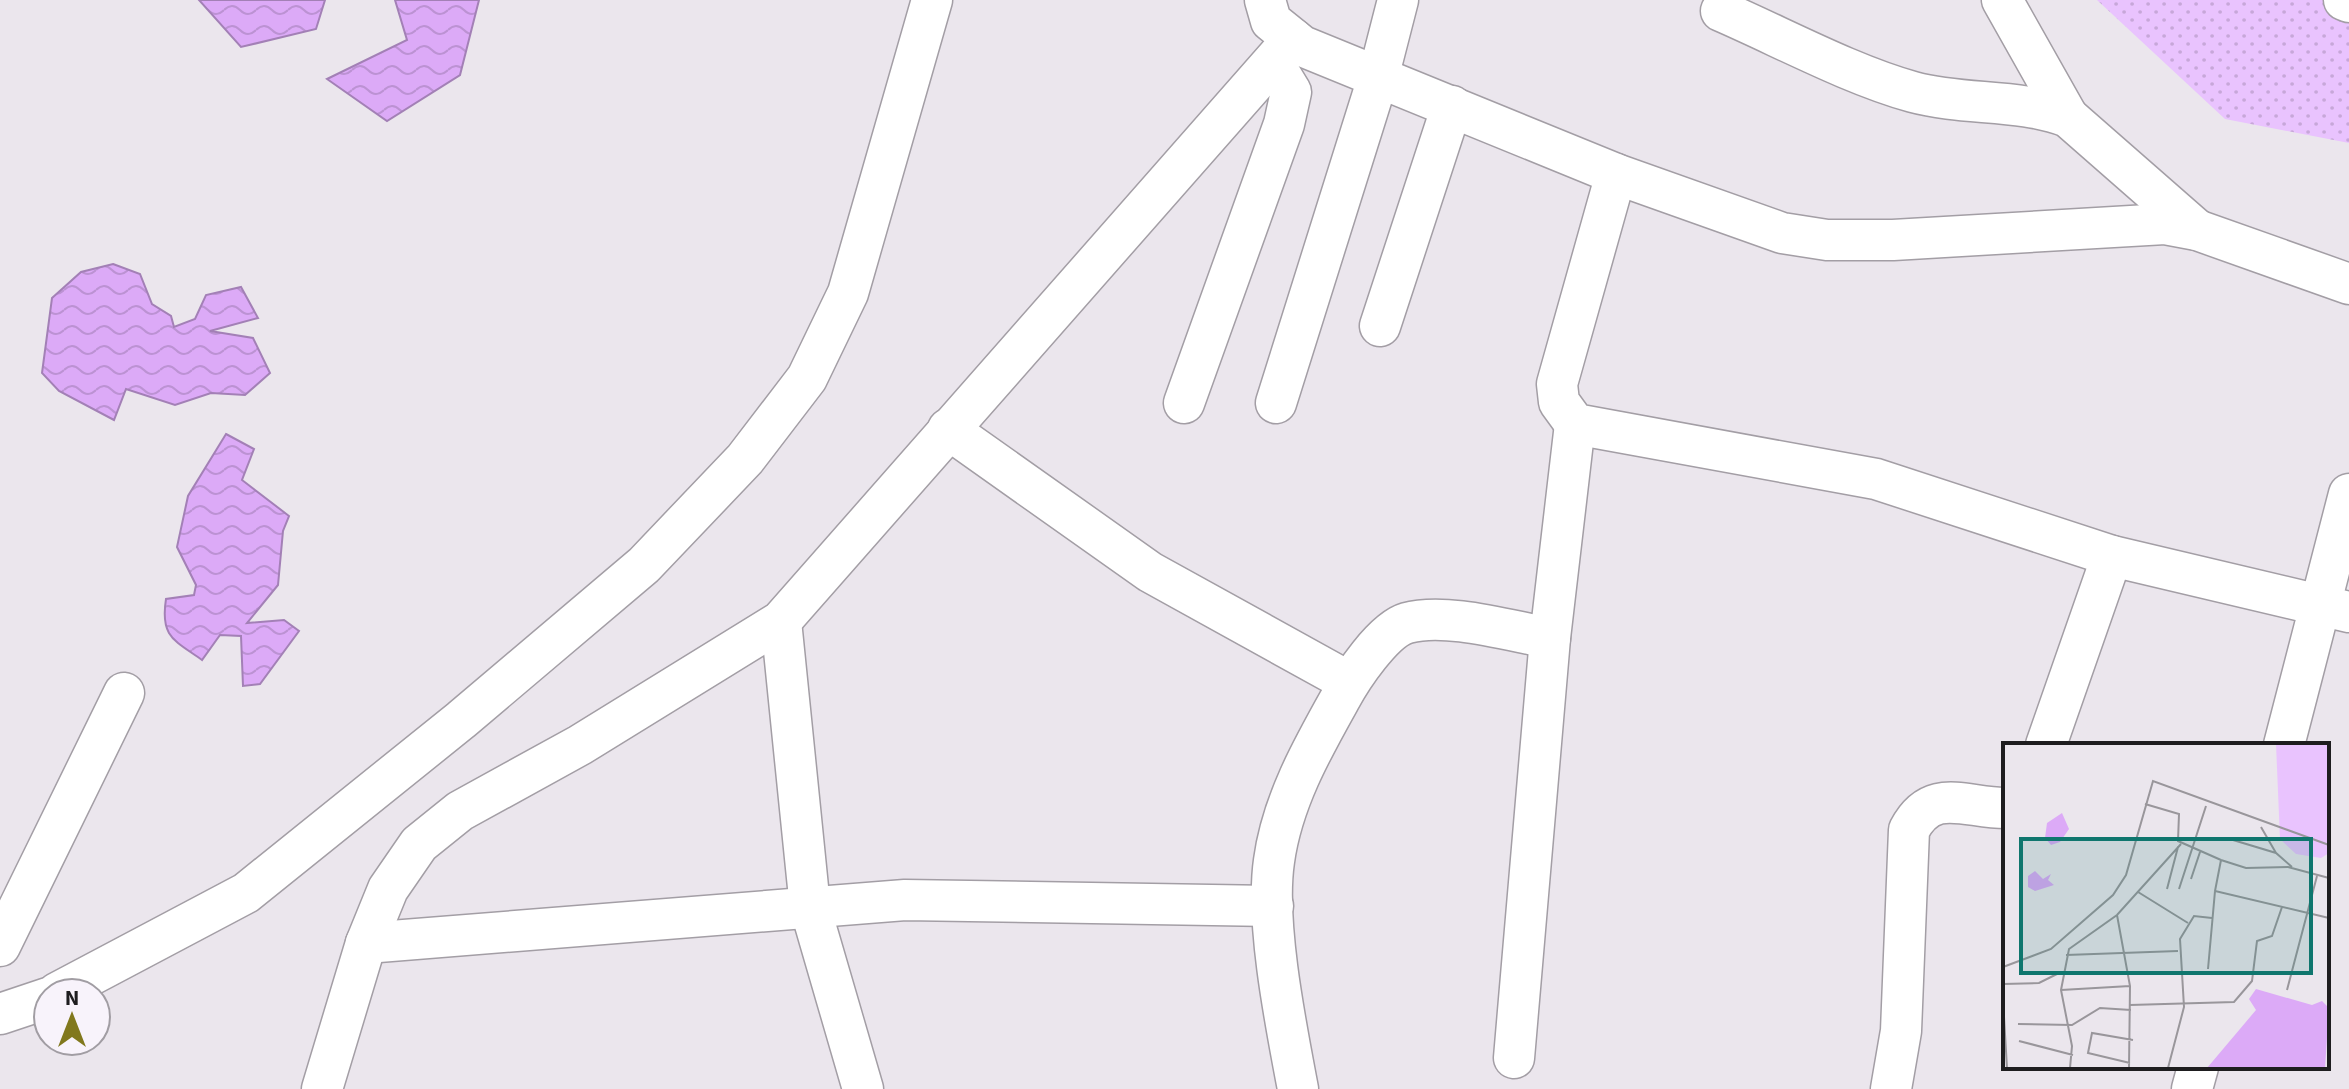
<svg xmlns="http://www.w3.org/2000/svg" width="2349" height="1089" font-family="'Source Sans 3',sans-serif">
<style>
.grass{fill:url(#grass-dots)}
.water{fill:url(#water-waves);stroke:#a380b6;stroke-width:2}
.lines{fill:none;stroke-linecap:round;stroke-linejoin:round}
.minor-casing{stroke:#a39ea5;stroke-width:43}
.minor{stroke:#fff;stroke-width:40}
.inset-road{fill:none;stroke:#99969b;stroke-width:2}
.view{fill:#0f766e;fill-opacity:0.15;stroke:#0f766e;stroke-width:4}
.inset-edge{fill:none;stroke:#1e1d1f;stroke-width:4}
</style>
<defs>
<pattern id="grass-dots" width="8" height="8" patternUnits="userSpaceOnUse" patternTransform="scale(2)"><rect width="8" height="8" fill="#e9c3fe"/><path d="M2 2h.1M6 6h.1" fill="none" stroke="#c7a7d9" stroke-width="1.8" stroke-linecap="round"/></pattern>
<pattern id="water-waves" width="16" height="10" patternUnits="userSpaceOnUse" patternTransform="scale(2)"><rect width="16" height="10" fill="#dcaaf7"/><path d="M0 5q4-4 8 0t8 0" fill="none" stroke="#bc92d3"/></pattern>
</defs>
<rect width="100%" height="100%" fill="#ebe6ed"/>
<polygon class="grass" points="2097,0 2349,0 2349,143 2225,119"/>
<g class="water">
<polygon points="199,0 325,0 316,29 241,47"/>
<polygon points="395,0 479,0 460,75 387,121 327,79 407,40"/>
<polygon points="113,264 140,274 152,304 171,316 174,327 195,319 206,295 241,287 258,318 210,331 253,338 270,373 245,395 211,393 175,405 126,389 114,420 59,391 42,373 52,298 81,272"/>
<path d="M 226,434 L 254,449 L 242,480 L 289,516 L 283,531 L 278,585 L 247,623 L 284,620 L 299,631 L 260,684 L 243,686 L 241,636 L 220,635 L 202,660 C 174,640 160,637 166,599 L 194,595 L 196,585 L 177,547 L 188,496 Z"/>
</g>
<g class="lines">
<defs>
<g id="minor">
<polyline points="1265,0 1271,21 1302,46 1616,174 1782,233 1827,240 1893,240 2165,224 2197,230 2349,284"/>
<polyline points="2002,0 2068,117"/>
<polyline points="2344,0 2349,2"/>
<path d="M 1721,11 C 1781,37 1851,75 1913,92 C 1965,106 2018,98 2068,117 L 2197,230"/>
<polyline points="1616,174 1557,384 1559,402 1575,424 1876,479 2112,556 2349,612"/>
<polyline points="1380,326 1452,106"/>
<polyline points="1184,403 1284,124 1291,92 1274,64"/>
<polyline points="1276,403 1378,78 1398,0"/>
<polyline points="948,429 1150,572 1349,682"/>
<polyline points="781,621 810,907 863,1089"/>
<polyline points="2046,745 2112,556"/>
<polyline points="2284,745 2349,494"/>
<polyline points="366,943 905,900 1273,906"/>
<polyline points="0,946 124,693"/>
<polyline points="57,993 246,893 461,720 644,565 745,459 807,378 848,293 932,0"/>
<polyline points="0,1014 48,998"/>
<polyline points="1514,1058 1550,638 1575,424"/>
<polyline points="322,1089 366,943 388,889 419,844 460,811 580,745 781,621 1293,39"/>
<path d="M 1298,1089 C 1286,1026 1265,922 1274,861 C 1282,802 1312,749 1340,699 C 1352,677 1383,630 1407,623 C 1446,612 1510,631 1550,638"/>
<path d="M 1891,1089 L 1901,1031 L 1909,830 C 1932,786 1965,808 2005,808"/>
<polyline points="2192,1089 2198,1067"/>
</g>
</defs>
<use href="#minor" class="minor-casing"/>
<use href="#minor" class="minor"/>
</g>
<g transform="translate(2003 743)">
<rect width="326" height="326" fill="#ebe6ed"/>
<path d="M 273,1 L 326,1 L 326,110 L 318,115 L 293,111 L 277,96 Z" fill="#e9c3fe"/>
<path d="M 59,70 L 66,86 L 57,99 L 48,102 L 42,95 L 44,80 ZM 32,128 L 40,136 L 48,131 L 45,137 L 51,142 L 32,148 L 25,144 L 25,133 ZM 253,246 L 309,262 L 319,258 L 326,265 L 322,325 L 204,325 L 253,267 L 246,256 Z" fill="#dcaaf7"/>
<path class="inset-road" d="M 142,61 L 176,71 L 175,98 L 218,117 L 243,125 L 285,124 L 326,135M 258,84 L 273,110M 230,97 L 273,110 L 289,124M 218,117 L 212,148 L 326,175M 188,136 L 197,109M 164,146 L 175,104M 176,146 L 203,63M 135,149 L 185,180M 114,172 L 127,243 L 126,325M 63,212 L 175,208M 0,224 L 48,206 L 110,152 L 123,132 L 150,38 L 326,102M 205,226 L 212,148M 0,241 L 36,240 L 58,229M 58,247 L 127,243M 284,247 L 314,133M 0,257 L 4,325M 127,262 L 231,259 L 249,238 L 254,198 L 269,193 L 279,164M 15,281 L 69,282 L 97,265 L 128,267M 16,298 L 70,312M 127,320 L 85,310 L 89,290 L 130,297M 67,325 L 69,303 L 58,247 L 66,206 L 114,172 L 178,101M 165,325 L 181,264 L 177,196 L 191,173 L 209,175"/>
<path class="view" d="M 18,96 L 308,96 L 308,230 L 18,230 Z"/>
<rect width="326" height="326" class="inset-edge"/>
</g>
<g transform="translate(72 1017)"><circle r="38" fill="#f8f3fb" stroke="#a19da3" stroke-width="2"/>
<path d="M0-6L14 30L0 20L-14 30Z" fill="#81781d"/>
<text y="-12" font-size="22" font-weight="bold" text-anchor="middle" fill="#1e1d1f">N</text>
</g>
</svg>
